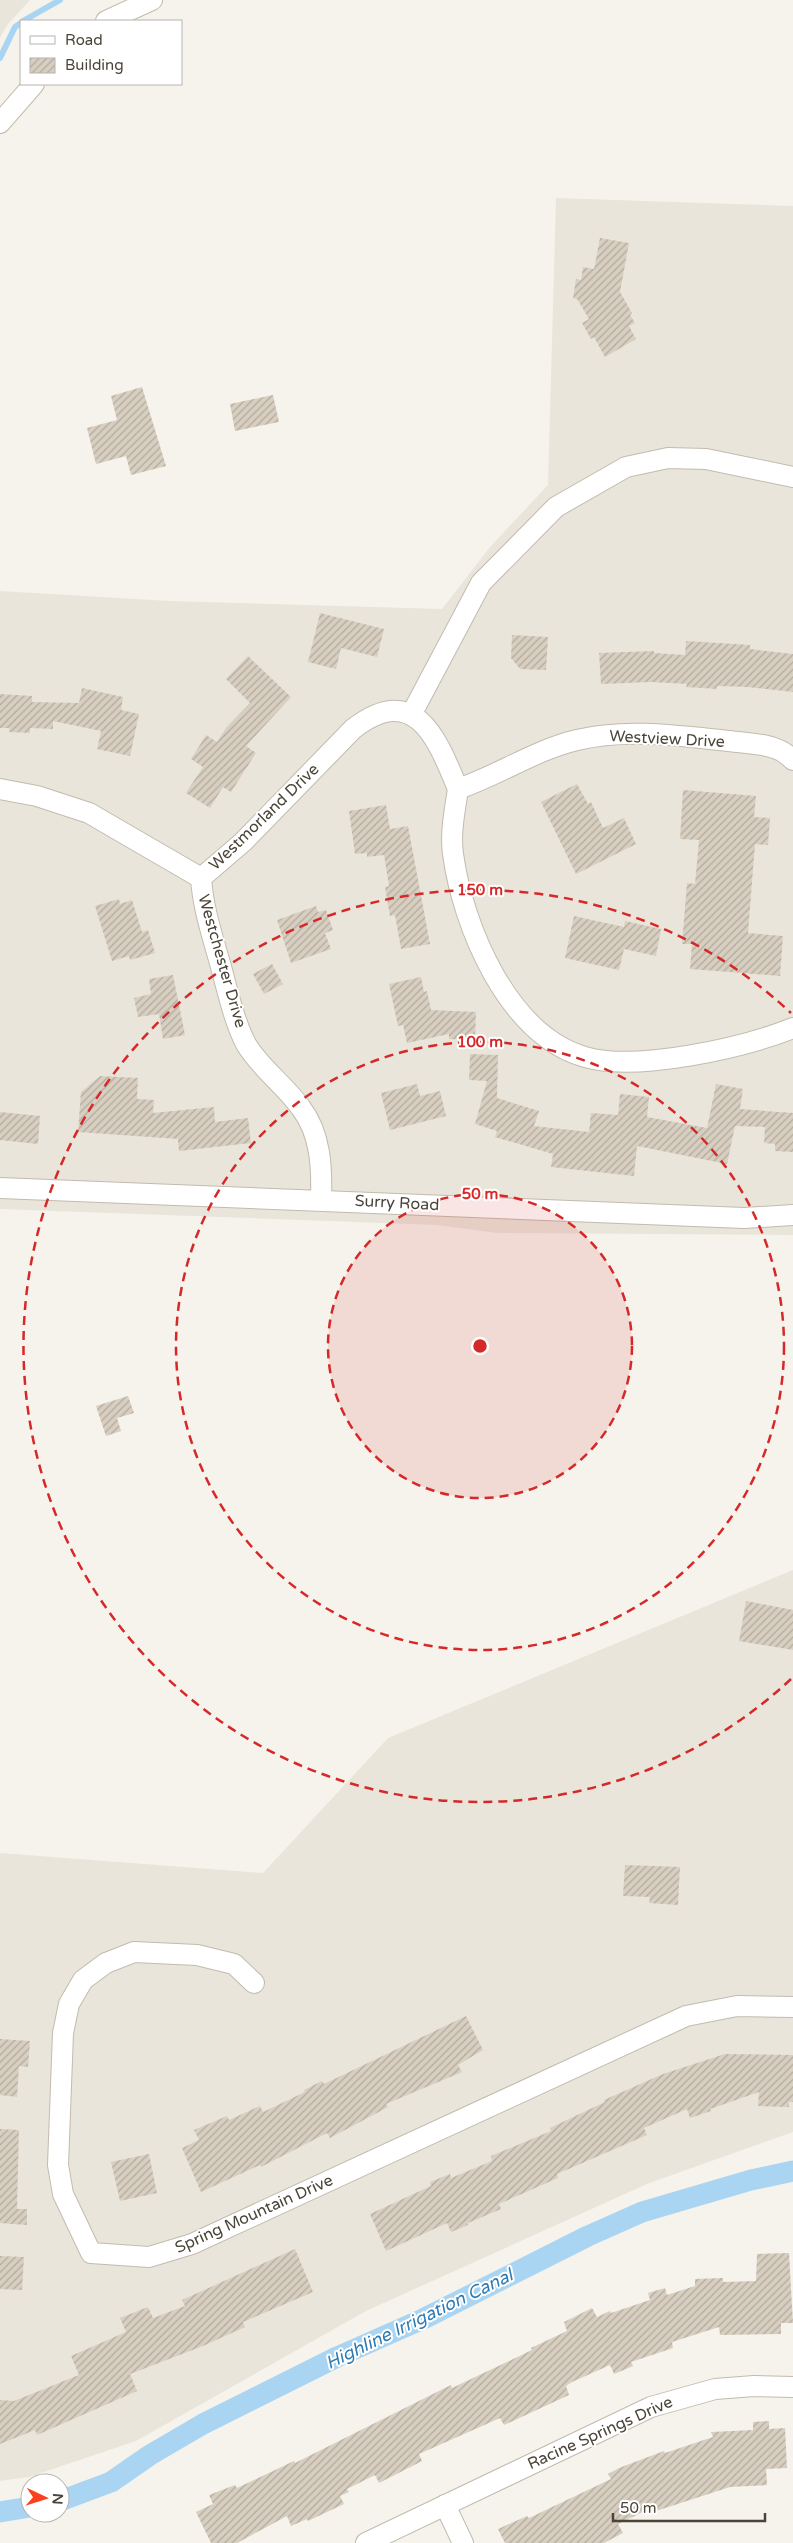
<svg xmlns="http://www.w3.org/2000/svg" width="793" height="2543" font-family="'Varela Round',sans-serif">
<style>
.residential{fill:#eae5da}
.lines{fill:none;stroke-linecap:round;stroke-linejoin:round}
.stream{stroke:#a9d4f2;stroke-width:6}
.canal{stroke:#a9d4f2;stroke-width:21}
.building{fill:url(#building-hatch)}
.minor-casing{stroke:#c2bbae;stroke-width:22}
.minor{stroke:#fff;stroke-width:20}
.ring{fill:none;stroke:#d62828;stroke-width:2.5;stroke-dasharray:9 6}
.labels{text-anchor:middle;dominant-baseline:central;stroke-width:4;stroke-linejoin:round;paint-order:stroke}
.street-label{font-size:16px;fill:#4b4439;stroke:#fff}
.water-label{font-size:18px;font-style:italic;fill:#2e7ab2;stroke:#fff}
.centre{fill:#d62828;stroke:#fff;stroke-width:2.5}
.ring-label{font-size:15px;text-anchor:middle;font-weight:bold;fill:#d62828;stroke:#fff;stroke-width:4;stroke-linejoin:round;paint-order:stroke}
</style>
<defs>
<pattern id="building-hatch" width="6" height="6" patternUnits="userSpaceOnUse" patternTransform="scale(1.25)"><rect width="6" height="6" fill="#d8cfc1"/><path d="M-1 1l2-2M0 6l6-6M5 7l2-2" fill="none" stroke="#b1aa9e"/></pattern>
</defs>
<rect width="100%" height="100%" fill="#f6f3ec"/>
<g class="residential">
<polygon points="0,0 30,0 8,24 0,38"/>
<polygon points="556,198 793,206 793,1235 497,1233 437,1225 0,1209 0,591 170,601 442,609 490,547 548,485"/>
<polygon points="793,1570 793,2132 647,2184 366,2311 136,2441 29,2477 0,2481 0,1853 263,1873 388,1738"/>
</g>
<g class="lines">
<g class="stream">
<polyline points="23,21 60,0"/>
<polyline points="0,58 15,27 21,23"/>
</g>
<g class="canal">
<polyline points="60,2501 111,2482 150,2455 203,2424 337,2357 423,2319 588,2236 642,2212 751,2180 793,2171"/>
<polyline points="0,2512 30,2507"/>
</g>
</g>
<g class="building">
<polygon points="600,238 629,243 620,292 632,313 630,315 635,323 629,326 636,339 605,357 594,337 591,339 582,323 589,319 577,299 573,298 576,279 581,280 583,267 594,269"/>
<polygon points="142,387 166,466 131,475 126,456 96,464 87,428 117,420 111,396"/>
<polygon points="273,395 279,422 235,431 230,404"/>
<polygon points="320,613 384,629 377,657 341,648 336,669 308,662"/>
<polygon points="512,635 548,637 546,670 520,669 511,658"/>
<polygon points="686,641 750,645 750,649 793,654 793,692 748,687 717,686 717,689 686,687 687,684 652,682 601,684 599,653 654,651 654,653 685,655"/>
<polygon points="248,656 291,697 246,746 256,753 231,792 223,787 210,808 186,793 203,767 191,759 206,735 217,742 226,728 250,703 226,679"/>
<polygon points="82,688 123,697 121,710 139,714 130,756 97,749 101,731 53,721 53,729 30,728 30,733 9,732 9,728 0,728 0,694 32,696 32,702 79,703"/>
<polygon points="577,784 588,804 591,802 603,828 624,818 636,844 576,874 541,802"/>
<polygon points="683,790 756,796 754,817 770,818 768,845 755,844 748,933 783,936 780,976 690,969 692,944 682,944 687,883 695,884 699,840 680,839"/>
<polygon points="386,805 390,829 408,826 430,944 401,949 395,915 390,916 385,887 389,886 384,855 367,857 367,853 355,854 349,811"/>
<polygon points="119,899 120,904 132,900 142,932 148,930 155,953 130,960 129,956 112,961 95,906"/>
<polygon points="316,906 318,912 326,910 333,930 325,933 331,949 291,963 277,920"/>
<polygon points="574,916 624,927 625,921 661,929 656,956 624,949 619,970 565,958"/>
<polygon points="272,964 283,984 264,994 253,974"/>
<polygon points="173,975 185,1035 163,1039 159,1014 138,1017 134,998 151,994 149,979"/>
<polygon points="421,977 424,992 427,991 431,1010 476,1012 475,1040 449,1039 449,1034 407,1043 403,1025 398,1026 389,984"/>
<polygon points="470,1054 498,1055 497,1098 539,1111 534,1126 589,1132 591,1113 618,1115 620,1094 649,1097 647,1117 707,1128 716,1084 743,1089 740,1109 793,1113 793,1152 775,1151 775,1144 764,1143 765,1127 735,1126 727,1164 637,1146 634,1176 551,1167 553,1154 495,1137 497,1131 475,1124 487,1081 469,1080"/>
<polygon points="100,1076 138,1078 137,1099 154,1100 153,1113 214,1107 215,1122 248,1118 251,1143 179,1151 178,1139 78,1132 81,1092"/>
<polygon points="417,1084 420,1096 440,1091 446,1116 390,1130 381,1093"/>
<polygon points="0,1112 40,1116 38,1144 0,1140"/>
<polygon points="128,1396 134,1413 117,1418 121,1431 106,1436 96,1406"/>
<polygon points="746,1601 793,1610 793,1650 739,1641"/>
<polygon points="625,1865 680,1867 678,1905 649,1903 650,1897 623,1896"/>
<polygon points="466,2016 483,2050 458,2065 462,2072 386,2104 388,2107 330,2138 327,2133 261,2167 260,2165 201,2192 182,2148 199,2140 194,2130 227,2116 229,2120 260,2106 263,2112 305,2092 304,2090 322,2081 324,2084"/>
<polygon points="0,2039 30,2041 28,2067 19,2066 17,2097 0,2095"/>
<polygon points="725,2054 793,2055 793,2102 789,2102 789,2107 758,2106 759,2092 710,2109 711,2111 690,2118 687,2109 644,2128 647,2135 557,2174 558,2178 499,2204 501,2209 468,2223 468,2225 451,2232 447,2223 386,2251 370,2214 431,2186 430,2182 450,2174 451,2178 492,2161 491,2156 551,2131 550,2128 605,2102 604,2100 663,2074"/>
<polygon points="0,2129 19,2130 17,2209 27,2209 27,2225 0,2223"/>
<polygon points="149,2154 157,2193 120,2201 111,2162"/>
<polygon points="295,2249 313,2292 243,2322 245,2327 203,2346 130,2374 137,2391 37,2435 35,2430 0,2444 0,2400 14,2401 79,2375 71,2356 126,2332 120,2318 148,2307 153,2318 185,2306 182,2300"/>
<polygon points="789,2253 793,2323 781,2323 781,2334 720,2335 719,2327 672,2342 673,2348 631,2362 633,2366 614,2374 610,2365 572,2382 566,2386 569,2395 504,2425 500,2418 419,2454 422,2461 379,2483 375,2475 347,2489 349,2492 340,2496 344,2504 308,2521 307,2519 291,2526 287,2516 237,2543 211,2543 196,2512 213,2504 209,2495 235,2485 237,2488 294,2461 295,2463 451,2385 452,2388 532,2350 531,2348 567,2331 564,2322 592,2308 597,2317 610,2311 611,2313 650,2300 648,2293 665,2288 667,2295 695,2286 695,2279 723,2278 723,2282 756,2281 757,2254"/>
<polygon points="0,2256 24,2257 22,2290 0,2289"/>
<polygon points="769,2421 769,2429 785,2428 787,2468 766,2469 767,2485 730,2487 653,2512 651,2508 618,2524 623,2533 604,2543 505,2543 498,2529 527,2516 529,2518 611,2479 608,2474 619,2468 664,2451 665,2453 713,2437 711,2432 753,2430 753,2422"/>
</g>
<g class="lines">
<defs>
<g id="minor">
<polyline points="106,21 152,0"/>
<polyline points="0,123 34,84"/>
<polyline points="411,715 481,583 556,507 626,467 668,458 706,459 793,477"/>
<polyline points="0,789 37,796 89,813 201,878"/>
<path d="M 458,789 C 455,810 450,832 453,854 C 463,927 508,1035 585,1057 C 636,1072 743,1048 793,1028"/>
<path d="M 458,789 C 499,775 535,750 577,740 C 626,728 680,736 729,741 C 743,743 760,743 774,748 C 781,750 788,755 793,760"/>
<path d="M 201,878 L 243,842 L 353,729 C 416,680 438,741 458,789"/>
<path d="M 201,878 C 203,909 213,938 221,967 C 228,992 234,1021 246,1044 C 260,1068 285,1085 301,1108 C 321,1134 322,1168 321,1199"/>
<polyline points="0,1188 744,1218 793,1215"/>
<polyline points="254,1983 234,1964 197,1955 134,1952 106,1963 83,1980 69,2004 63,2033 58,2165 63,2194 91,2253 149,2257 192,2244 686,2016 737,2006 793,2007"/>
<polyline points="445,2505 463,2543"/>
<polyline points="366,2543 651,2407 715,2389 754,2386 793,2387"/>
</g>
</defs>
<use href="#minor" class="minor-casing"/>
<use href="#minor" class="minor"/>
</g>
<circle cx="480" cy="1346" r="152" fill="#d62828" fill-opacity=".12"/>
<g class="ring">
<circle cx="480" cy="1346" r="152"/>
<circle cx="480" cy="1346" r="304"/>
<path d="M791 1679A456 456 0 1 1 791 1013"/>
</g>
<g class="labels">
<g class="street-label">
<text transform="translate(667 739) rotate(3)">Westview Drive</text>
<text transform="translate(264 817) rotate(-44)">Westmorland Drive</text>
<text transform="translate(222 961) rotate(74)">Westchester Drive</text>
<text transform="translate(397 1203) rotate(3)">Surry Road</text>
<text transform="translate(254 2214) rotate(-24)">Spring Mountain Drive</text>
<text transform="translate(600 2433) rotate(-24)">Racine Springs Drive</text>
</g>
<g class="water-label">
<text transform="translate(419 2319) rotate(-26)">Highline Irrigation Canal</text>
</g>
</g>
<circle cx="480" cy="1346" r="8" class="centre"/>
<g class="ring-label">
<text x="480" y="895">150 m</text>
<text x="480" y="1047">100 m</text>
<text x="480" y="1199">50 m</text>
</g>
<rect x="20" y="20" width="162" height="65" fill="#ffffff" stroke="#b7b4b0"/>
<rect x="30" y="36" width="25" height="8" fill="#ffffff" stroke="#b7b4b0"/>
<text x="65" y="45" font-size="15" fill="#4b4439">Road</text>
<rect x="30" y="58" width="25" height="15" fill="url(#building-hatch)" stroke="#b7b4b0"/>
<text x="65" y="70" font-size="15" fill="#4b4439">Building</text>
<g transform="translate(45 2498) rotate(94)"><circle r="24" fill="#ffffff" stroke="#b7b4b0"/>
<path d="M0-4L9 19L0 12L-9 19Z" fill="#fc3f1d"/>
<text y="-8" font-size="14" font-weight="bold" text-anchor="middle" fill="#4b4439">N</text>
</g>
<path d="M613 2513v8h152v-8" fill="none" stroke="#4b4439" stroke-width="2.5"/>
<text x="620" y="2513" font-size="15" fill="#4b4439" stroke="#ffffff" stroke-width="4" paint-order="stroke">50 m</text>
</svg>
